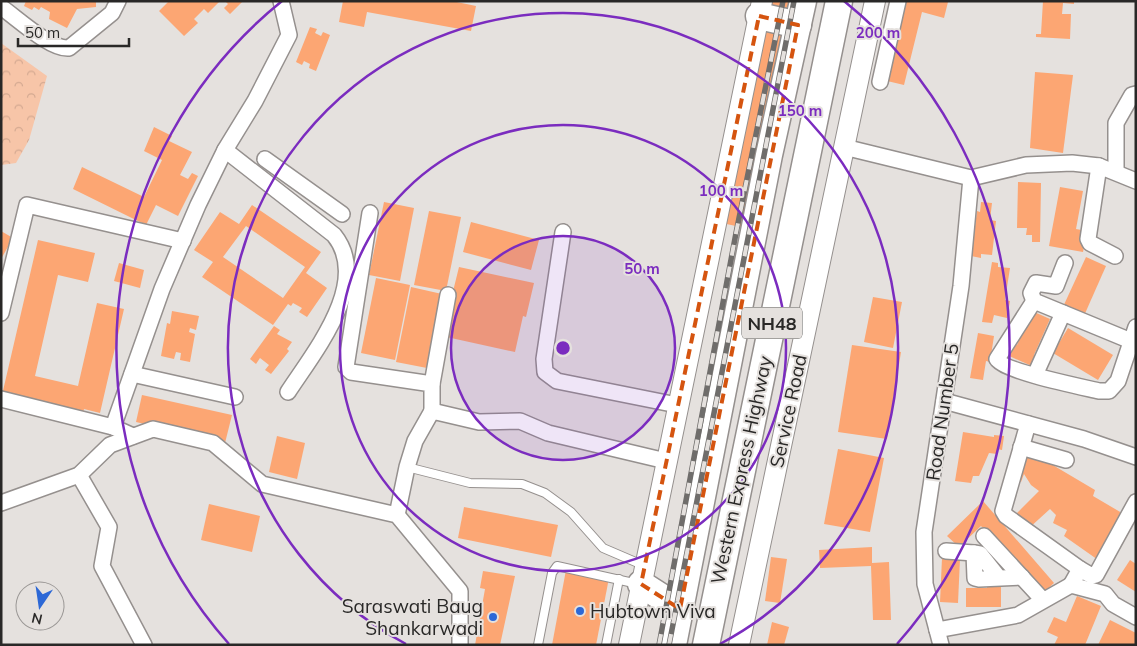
<svg xmlns="http://www.w3.org/2000/svg" width="1137" height="646" font-family="Mulish,sans-serif">
<style>
.park{fill:url(#park-crowns)}
.building{fill:#fca673;fill-rule:evenodd}
.lines{fill:none;stroke-linecap:round;stroke-linejoin:round}
.lane-casing{stroke:#95908e;stroke-width:10}
.street-casing{stroke:#95908e;stroke-width:18}
.secondary-casing{stroke:#95908e;stroke-width:22}
.highway-casing{stroke:#95908e;stroke-width:29}
.lane{stroke:#fff;stroke-width:8}
.street{stroke:#fff;stroke-width:15}
.secondary{stroke:#fff;stroke-width:20}
.highway{stroke:#fff;stroke-width:26}
.rail-casing{stroke:#6f6d6b;stroke-width:5.5}
.rail{stroke:#e5e1de;stroke-width:4;stroke-dasharray:11;stroke-linecap:butt}
.marked{fill:none;stroke:#d5540f;stroke-width:4;stroke-dasharray:10 6;stroke-linejoin:round}
.ring{fill:none;stroke:#7b2cbf;stroke-width:2.5}
.poi-dot{fill:#2d68d6;stroke:#e5e1de;stroke-width:2}
.labels{text-anchor:middle;dominant-baseline:central;stroke-width:4;stroke-linejoin:round;paint-order:stroke}
.shield{fill:#e5e1de;stroke:#61605e;stroke-width:1}
.shield-label{font-size:18px;font-weight:bold;fill:#292827}
.street-label{font-size:19px;fill:#292827;stroke:#e5e1de}
.poi-label{font-size:19px;fill:#292827;stroke:#e5e1de;text-anchor:end}
.centre{fill:#7b2cbf;stroke:#e5e1de;stroke-width:2.5}
.ring-label{font-size:15px;text-anchor:middle;font-weight:bold;fill:#7b2cbf;stroke:#e5e1de;stroke-width:4;stroke-linejoin:round;paint-order:stroke}
</style>
<defs>
<pattern id="park-crowns" width="20" height="18" patternUnits="userSpaceOnUse" patternTransform="scale(1.25)"><rect width="20" height="18" fill="#f7c5a8"/><path d="M2 6a3 3 0 1 1 6 0M12 15a3 3 0 1 1 6 0" fill="none" stroke="#d4a991"/></pattern>
</defs>
<rect width="100%" height="100%" fill="#e5e1de"/>
<polygon class="park" points="1,43 47,76 29,140 16,163 1,165"/>
<g class="building">
<polygon points="26,1 96,1 96,7 77,9 67,28 49,19 50,12 41,7 39,10 34,7 32,10 24,6"/>
<polygon points="169,1 220,1 208,13 204,9 194,19 198,23 184,36 159,11"/>
<polygon points="225,1 243,1 230,14 224,8 228,4"/>
<polygon points="343,1 452,1 476,6 471,31 367,12 364,27 339,22"/>
<polygon points="764,1 813,1 764,232 717,222"/>
<polygon points="902,1 948,2 944,18 922,12 904,85 883,80"/>
<polygon points="1043,1 1074,1 1074,4 1063,3 1062,14 1071,14 1070,39 1036,37 1036,34 1041,34"/>
<polygon points="310,27 317,29 315,33 321,36 323,32 330,35 316,71 309,68 310,64 304,61 302,65 296,62"/>
<polygon points="1035,72 1073,75 1063,153 1030,148"/>
<polygon points="154,127 172,136 169,141 192,152 180,175 188,179 192,173 198,176 178,216 156,205 146,225 73,189 82,167 144,197 162,160 144,151"/>
<polygon points="1018,182 1041,183 1040,242 1032,242 1032,235 1026,235 1027,228 1017,228"/>
<polygon points="1060,187 1083,191 1076,229 1087,231 1083,252 1049,246"/>
<polygon points="384,202 414,208 400,281 369,275"/>
<polygon points="981,202 992,203 990,220 996,221 992,255 981,254 981,258 971,256 977,211 980,212"/>
<path d="M 252,205 L 321,252 L 306,273 L 327,288 L 307,317 L 299,312 L 302,308 L 293,303 L 291,306 L 288,304 L 273,325 L 202,277 L 213,262 L 194,250 L 220,212 L 239,224 ZM 246,226 L 305,267 L 283,298 L 223,257 Z"/>
<polygon points="429,211 461,217 446,291 414,285"/>
<polygon points="471,222 539,240 531,270 463,252"/>
<polygon points="1,231 13,238 1,259"/>
<polygon points="38,240 95,253 88,282 58,275 35,376 78,386 97,303 124,309 100,413 84,409 83,413 2,395"/>
<polygon points="1086,257 1106,266 1083,318 1062,309"/>
<polygon points="992,262 998,263 998,267 1010,268 1005,300 1010,301 1007,318 994,315 992,323 982,322"/>
<polygon points="119,263 144,270 140,288 114,281"/>
<polygon points="459,267 534,283 526,317 523,316 515,352 442,336"/>
<polygon points="376,278 410,285 395,360 361,353"/>
<polygon points="411,287 442,294 427,368 396,362"/>
<polygon points="873,297 902,302 893,348 864,342"/>
<polygon points="172,311 199,316 196,330 190,328 189,332 195,334 190,362 180,360 181,353 176,352 174,359 161,356 167,323 170,324"/>
<polygon points="1032,311 1050,319 1034,355 1039,357 1034,367 1007,355 1013,343 1017,345"/>
<polygon points="274,326 280,330 277,334 292,342 287,349 289,351 271,374 265,370 269,365 260,358 256,364 250,359"/>
<polygon points="1068,328 1113,355 1098,380 1053,353"/>
<polygon points="978,333 994,336 990,362 986,361 983,380 970,378"/>
<polygon points="852,345 901,352 887,439 838,432"/>
<polygon points="142,395 232,415 225,443 136,422"/>
<polygon points="963,432 994,437 994,435 1004,436 1002,450 997,449 997,454 989,453 979,476 973,476 971,483 955,481"/>
<polygon points="277,436 305,443 297,479 269,472"/>
<polygon points="1024,448 1095,490 1093,496 1127,516 1101,562 1064,536 1067,530 1053,523 1056,515 1050,509 1028,529 1015,515 1039,491 1031,485 1024,474 1021,482 1013,480"/>
<polygon points="838,449 884,458 870,532 824,524"/>
<polygon points="983,501 1054,583 1041,595 981,526 959,547 947,536"/>
<polygon points="209,504 260,516 252,552 201,540"/>
<polygon points="464,507 558,525 551,557 458,538"/>
<polygon points="872,547 872,563 889,562 891,620 873,620 871,566 820,568 819,550"/>
<polygon points="771,557 787,559 780,603 765,601"/>
<polygon points="942,558 960,559 958,603 940,602"/>
<polygon points="1130,560 1136,564 1136,592 1117,580"/>
<polygon points="566,570 609,578 596,645 552,645"/>
<polygon points="483,571 515,576 500,645 475,645 485,589 480,588"/>
<polygon points="987,586 1001,586 1001,607 966,607 966,588 987,588"/>
<polygon points="1077,596 1101,606 1085,645 1054,645 1058,637 1047,632 1054,617 1066,622"/>
<polygon points="1110,620 1136,633 1136,645 1098,645"/>
<polygon points="772,622 789,627 784,645 767,645"/>
</g>
<g class="lines">
<defs>
<g id="lane">
<polyline points="407,467 470,483 522,484 545,493 571,512 603,548 645,566"/>
<polyline points="538,645 552,573 557,566 638,584"/>
<polyline points="606,645 619,579"/>
</g>
<g id="street">
<path d="M 1,7 C 17,18 51,50 69,48 L 112,13 L 118,1"/>
<polyline points="880,82 898,1"/>
<polyline points="844,147 971,178 1026,165 1072,163 1099,166 1136,181"/>
<path d="M 225,150 L 334,235 C 372,282 314,352 288,392"/>
<polyline points="265,159 342,214"/>
<polyline points="1099,166 1088,239 1090,243 1115,256"/>
<polyline points="1116,172 1116,123 1132,95 1136,94"/>
<polyline points="370,213 346,367 351,372 432,384 432,411"/>
<polyline points="563,232 544,359 545,372 557,381 677,405"/>
<polyline points="1065,263 1056,286 1036,283 1031,293 1034,301 1131,341"/>
<path d="M 1034,301 L 997,359 C 1003,371 1082,387 1099,391 L 1109,391 L 1118,381 L 1136,327"/>
<polyline points="1,313 27,205 183,241"/>
<polyline points="132,374 235,397"/>
<polyline points="1035,375 1063,313"/>
<polyline points="432,384 448,295"/>
<polyline points="1,399 113,427"/>
<polyline points="944,401 1084,439 1136,457"/>
<polyline points="1028,424 1003,511 1006,516 1080,569 1071,585"/>
<polyline points="133,436 113,427 162,289 198,205 225,150 255,101 289,35 281,1"/>
<polyline points="1021,447 1066,460"/>
<polyline points="79,475 109,527 102,566 144,645"/>
<polyline points="1,503 79,475 110,445 153,429 213,443 262,484 397,515 460,591 460,645"/>
<polyline points="397,515 407,467 415,441 432,411 479,422 520,421 548,433 666,461"/>
<polyline points="984,536 1042,599"/>
<polyline points="946,551 974,553"/>
<polyline points="1080,569 1092,576 1096,575 1136,502"/>
<polyline points="999,578 980,554 974,553 975,578 979,579 1022,577"/>
<polyline points="937,630 1018,615 1071,585 1105,594 1113,604 1136,617"/>
<polyline points="941,645 925,584 924,532 961,286 971,178"/>
</g>
<g id="secondary">
<polyline points="629,645 762,1"/>
<polyline points="739,645 875,1"/>
</g>
<g id="highway">
<polyline points="759,16 798,25"/>
<polyline points="641,584 680,609"/>
<polyline points="673,645 769,155 803,1"/>
<polyline points="706,645 839,1"/>
</g>
</defs>
<use href="#lane" class="lane-casing"/>
<use href="#street" class="street-casing"/>
<use href="#secondary" class="secondary-casing"/>
<use href="#highway" class="highway-casing"/>
<use href="#lane" class="lane"/>
<use href="#street" class="street"/>
<use href="#secondary" class="secondary"/>
<use href="#highway" class="highway"/>
<defs>
<g id="rail">
<polyline points="659,645 736,233 783,1"/>
<polyline points="669,645 794,1"/>
</g>
</defs>
<use href="#rail" class="rail-casing"/>
<use href="#rail" class="rail"/>
</g>
<path class="marked" d="M 759,16 L 798,25 L 680,609 L 641,584 Z"/>
<circle cx="563" cy="348" r="112" fill="#7b2cbf" fill-opacity=".12"/>
<g class="ring">
<circle cx="563" cy="348" r="112"/>
<circle cx="563" cy="348" r="223"/>
<path d="M406 644A335 335 0 1 1 720 644"/>
<path d="M229 644A446 446 0 0 1 282 1M844 1A446 446 0 0 1 897 644"/>
</g>
<g class="poi-dot">
<circle cx="580" cy="611" r="5"/>
<circle cx="493" cy="617" r="5"/>
</g>
<g class="labels">
<rect class="shield" x="742" y="307.5" width="60" height="31" rx="4"/>
<g class="shield-label">
<text x="772" y="323">NH48</text>
</g>
<g class="street-label">
<text transform="translate(788 411) rotate(-78)">Service Road</text>
<text transform="translate(942 412) rotate(-82)">Road Number 5</text>
<text transform="translate(741 470) rotate(-78)">Western Express Highway</text>
</g>
<g class="poi-label">
<text x="483" y="606">Saraswati Baug<tspan x="483" dy="22">Shankarwadi</tspan></text>
<text x="590" y="611" text-anchor="start">Hubtown Viva</text>
</g>
</g>
<circle cx="563" cy="348" r="8" class="centre"/>
<g class="ring-label">
<text x="878" y="38">200 m</text>
<text x="800" y="116">150 m</text>
<text x="721" y="196">100 m</text>
<text x="642" y="274">50 m</text>
</g>
<rect width="1137" height="646" fill="none" stroke="#292827" stroke-width="5"/>
<g transform="translate(40 606) rotate(193)"><circle r="24" fill="#e5e1de" stroke="#9a9795"/>
<path d="M0-4L9 19L0 12L-9 19Z" fill="#2d68d6"/>
<text y="-8" font-size="14" font-weight="bold" text-anchor="middle" fill="#292827">N</text>
</g>
<path d="M18 38v8h111v-8" fill="none" stroke="#292827" stroke-width="2.5"/>
<text x="25" y="38" font-size="15" fill="#292827" stroke="#e5e1de" stroke-width="4" paint-order="stroke">50 m</text>
</svg>
